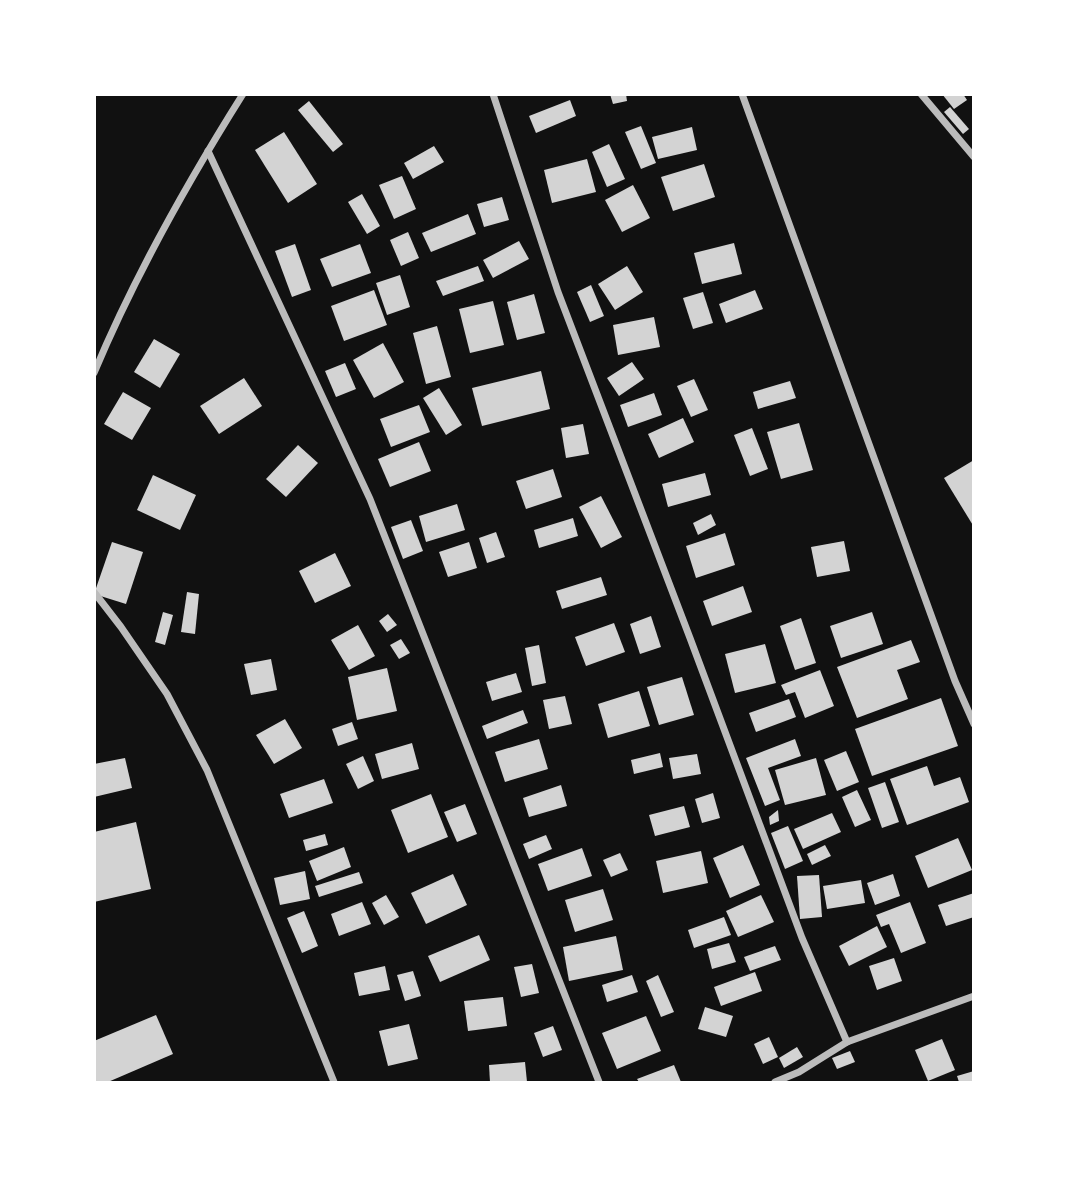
<svg xmlns="http://www.w3.org/2000/svg" width="1068" height="1177" font-family="'Public Sans',sans-serif">
<style>
.building{fill:#d3d3d3}
.lines{fill:none;stroke-linecap:round;stroke-linejoin:round}
.minor{stroke:#bcbcbc;stroke-width:7}
</style>
<rect width="100%" height="100%" fill="#111"/>
<g class="building">
<polygon points="610,94 626,94 627,101 613,104"/>
<polygon points="942,94 963,94 967,100 954,109"/>
<polygon points="570,100 576,116 536,133 529,116"/>
<polygon points="309,101 343,144 333,152 298,110"/>
<polygon points="950,107 969,129 963,134 944,112"/>
<polygon points="641,126 656,163 641,169 625,132"/>
<polygon points="692,127 697,150 658,159 652,137"/>
<polygon points="284,132 317,184 288,203 255,150"/>
<polygon points="609,144 625,179 607,187 592,152"/>
<polygon points="434,146 444,162 413,179 404,163"/>
<polygon points="587,159 596,192 552,203 544,170"/>
<polygon points="704,164 715,197 673,211 661,177"/>
<polygon points="402,176 416,209 394,219 379,185"/>
<polygon points="633,185 650,218 622,232 605,200"/>
<polygon points="362,194 380,226 367,234 348,202"/>
<polygon points="502,197 509,220 484,227 477,204"/>
<polygon points="468,214 476,234 431,252 422,233"/>
<polygon points="408,232 419,258 401,266 390,240"/>
<polygon points="519,241 529,259 493,278 483,260"/>
<polygon points="734,243 742,274 702,284 694,253"/>
<polygon points="295,244 311,290 292,297 275,251"/>
<polygon points="360,244 371,273 332,287 320,259"/>
<polygon points="478,266 484,281 443,296 436,281"/>
<polygon points="627,266 643,292 615,310 598,284"/>
<polygon points="400,275 410,307 387,315 376,283"/>
<polygon points="591,285 604,316 590,322 577,292"/>
<polygon points="374,290 387,325 344,341 331,306"/>
<polygon points="755,290 763,309 726,323 719,304"/>
<polygon points="703,292 713,323 693,329 683,298"/>
<polygon points="534,294 545,333 517,340 507,302"/>
<polygon points="493,301 504,345 470,353 459,309"/>
<polygon points="654,317 660,347 618,355 613,325"/>
<polygon points="437,326 451,377 426,384 413,333"/>
<polygon points="154,339 180,354 160,388 134,372"/>
<polygon points="383,343 404,382 374,398 353,360"/>
<polygon points="632,362 644,379 619,396 607,378"/>
<polygon points="345,363 356,389 336,397 325,371"/>
<polygon points="541,371 550,409 482,426 472,388"/>
<polygon points="244,378 262,406 219,434 200,406"/>
<polygon points="694,379 708,410 691,417 677,386"/>
<polygon points="790,381 796,398 758,409 753,392"/>
<polygon points="439,388 462,425 446,435 423,398"/>
<polygon points="123,392 151,408 132,440 104,424"/>
<polygon points="654,393 662,415 628,427 620,405"/>
<polygon points="419,405 430,432 391,447 380,419"/>
<polygon points="683,418 694,442 659,458 648,434"/>
<polygon points="799,423 813,470 781,479 767,432"/>
<polygon points="583,424 589,454 566,458 561,428"/>
<polygon points="752,428 768,469 750,476 734,435"/>
<polygon points="419,442 431,471 390,487 378,459"/>
<polygon points="298,445 318,463 286,497 266,479"/>
<polygon points="974,460 974,527 944,478"/>
<polygon points="553,469 562,497 526,509 516,481"/>
<polygon points="705,473 711,495 668,507 662,484"/>
<polygon points="153,475 196,495 180,530 137,510"/>
<polygon points="601,496 622,537 601,548 579,507"/>
<polygon points="457,504 465,530 426,542 419,516"/>
<polygon points="711,514 716,525 698,535 693,523"/>
<polygon points="573,518 578,536 539,548 534,530"/>
<polygon points="411,520 423,551 403,559 391,527"/>
<polygon points="496,532 505,557 487,563 479,538"/>
<polygon points="725,533 735,565 696,578 686,546"/>
<polygon points="844,541 850,571 817,577 811,547"/>
<polygon points="112,542 143,552 126,604 94,594"/>
<polygon points="469,542 477,568 448,577 439,552"/>
<polygon points="335,553 351,586 315,603 299,571"/>
<polygon points="601,577 607,595 562,609 556,591"/>
<polygon points="743,586 752,612 712,626 703,601"/>
<polygon points="187,592 199,594 195,634 181,632"/>
<polygon points="163,612 173,615 165,645 155,642"/>
<polygon points="872,612 883,644 841,658 830,626"/>
<polygon points="388,614 397,625 387,632 379,621"/>
<polygon points="651,616 661,647 640,654 630,624"/>
<polygon points="801,618 816,663 795,670 780,626"/>
<polygon points="614,623 625,652 586,666 575,637"/>
<polygon points="358,625 375,656 349,670 331,640"/>
<polygon points="401,639 410,653 399,659 390,645"/>
<polygon points="911,640 920,662 897,670 908,699 857,718 837,667"/>
<polygon points="765,644 776,683 735,693 725,654"/>
<polygon points="539,645 546,683 532,686 525,648"/>
<polygon points="271,659 277,690 251,695 244,664"/>
<polygon points="387,668 397,711 357,720 348,677"/>
<polygon points="820,670 834,706 805,718 795,692 786,695 781,685"/>
<polygon points="516,673 522,692 492,701 486,682"/>
<polygon points="682,677 694,715 659,725 647,687"/>
<polygon points="639,691 650,726 608,738 598,704"/>
<polygon points="565,696 572,724 549,729 543,700"/>
<polygon points="941,698 958,746 872,776 855,729"/>
<polygon points="789,699 796,717 756,732 749,713"/>
<polygon points="523,710 528,723 487,739 482,726"/>
<polygon points="285,719 302,748 274,764 256,735"/>
<polygon points="352,722 358,739 338,746 332,729"/>
<polygon points="539,739 548,769 505,782 495,752"/>
<polygon points="795,739 801,756 768,768 780,800 765,806 746,758"/>
<polygon points="412,743 419,769 382,779 375,754"/>
<polygon points="846,751 859,782 837,791 824,760"/>
<polygon points="660,753 663,767 634,774 631,760"/>
<polygon points="697,754 701,774 673,779 669,758"/>
<polygon points="363,756 374,781 358,789 346,764"/>
<polygon points="125,758 132,788 94,797 94,764"/>
<polygon points="816,758 826,795 785,805 775,770"/>
<polygon points="927,766 934,786 960,777 969,802 907,825 890,779"/>
<polygon points="324,779 333,803 289,818 280,794"/>
<polygon points="885,782 899,822 882,828 868,788"/>
<polygon points="561,785 567,806 529,817 523,798"/>
<polygon points="857,790 871,820 855,827 842,797"/>
<polygon points="713,793 720,818 702,823 695,799"/>
<polygon points="431,794 448,837 408,853 391,810"/>
<polygon points="465,804 477,834 457,842 444,812"/>
<polygon points="684,806 690,827 655,836 649,815"/>
<polygon points="778,810 779,821 770,825 769,817"/>
<polygon points="832,813 841,832 803,849 794,829"/>
<polygon points="136,822 151,889 94,902 94,832"/>
<polygon points="788,826 803,861 785,869 771,833"/>
<polygon points="325,834 328,845 306,851 303,840"/>
<polygon points="546,835 552,849 529,859 523,844"/>
<polygon points="958,838 972,870 928,888 915,856"/>
<polygon points="743,845 760,885 730,898 713,858"/>
<polygon points="825,845 831,856 812,865 807,854"/>
<polygon points="344,847 351,867 317,881 309,861"/>
<polygon points="582,848 592,876 548,891 538,864"/>
<polygon points="701,851 708,883 663,893 656,861"/>
<polygon points="620,853 628,870 611,877 603,860"/>
<polygon points="305,871 310,899 280,905 274,878"/>
<polygon points="359,872 363,883 319,897 315,886"/>
<polygon points="453,874 467,905 426,924 411,893"/>
<polygon points="893,874 900,896 875,905 867,883"/>
<polygon points="819,875 822,917 800,919 797,876"/>
<polygon points="861,880 865,903 827,909 823,886"/>
<polygon points="603,889 613,920 575,932 565,900"/>
<polygon points="974,893 974,917 946,926 938,905"/>
<polygon points="386,895 399,917 384,925 372,903"/>
<polygon points="761,895 774,922 738,937 726,911"/>
<polygon points="362,902 371,924 339,936 331,914"/>
<polygon points="910,902 926,943 901,953 889,924 881,927 876,915"/>
<polygon points="304,911 318,946 302,953 287,918"/>
<polygon points="724,917 731,935 694,948 688,930"/>
<polygon points="877,926 887,947 849,966 839,946"/>
<polygon points="479,935 490,960 440,982 428,956"/>
<polygon points="616,936 623,970 569,981 563,947"/>
<polygon points="729,943 736,962 712,969 707,949"/>
<polygon points="775,946 781,960 750,971 744,957"/>
<polygon points="894,958 902,981 877,990 869,966"/>
<polygon points="532,964 539,993 521,997 514,967"/>
<polygon points="385,966 390,990 359,996 354,973"/>
<polygon points="413,971 421,996 405,1001 397,975"/>
<polygon points="755,972 762,991 721,1006 714,987"/>
<polygon points="632,975 638,992 607,1002 602,985"/>
<polygon points="658,975 674,1012 661,1017 646,981"/>
<polygon points="503,997 507,1026 468,1031 464,1001"/>
<polygon points="705,1007 733,1016 726,1037 698,1029"/>
<polygon points="156,1015 173,1054 108,1082 94,1082 94,1041"/>
<polygon points="646,1016 661,1051 617,1069 602,1033"/>
<polygon points="409,1024 418,1059 388,1066 379,1031"/>
<polygon points="553,1026 562,1050 543,1057 534,1033"/>
<polygon points="769,1037 778,1057 763,1064 754,1044"/>
<polygon points="942,1039 955,1070 928,1081 915,1050"/>
<polygon points="797,1047 803,1057 784,1068 779,1058"/>
<polygon points="850,1051 855,1062 837,1069 832,1058"/>
<polygon points="525,1062 527,1082 490,1082 489,1065"/>
<polygon points="674,1065 681,1082 639,1082 637,1079"/>
<polygon points="974,1071 974,1082 959,1082 957,1076"/>
</g>
<g class="lines">
<g class="minor">
<polyline points="493,94 558,292 690,638 802,938 847,1042"/>
<polyline points="742,94 955,681 974,724"/>
<polyline points="921,94 974,157"/>
<polyline points="208,151 370,499 599,1082"/>
<path d="M 94,373 C 135,275 187,183 243,94"/>
<polyline points="94,592 121,627 167,694 207,770 334,1082"/>
<polyline points="775,1082 799,1072 847,1042 974,996"/>
</g>
</g>
<rect width="1068" height="1177" fill="none" stroke="#ffffff" stroke-width="192"/>
</svg>
